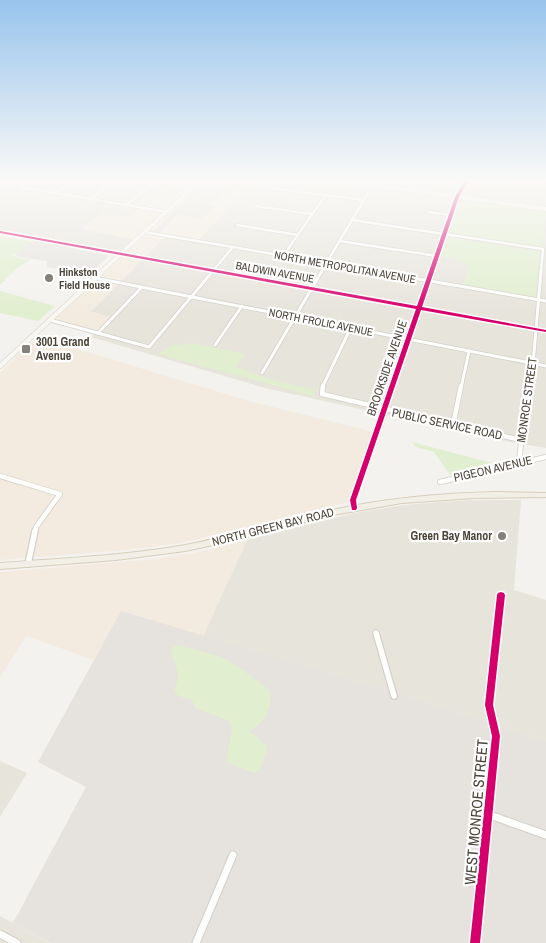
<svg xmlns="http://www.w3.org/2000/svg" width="546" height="943" font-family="'Archivo Narrow',sans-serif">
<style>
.residential{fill:#e7e4dc}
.commercial{fill:#f3ebdf}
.industrial{fill:#e6e2de}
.education{fill:#eae5da}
.green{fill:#e1eecf}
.parking{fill:#e6e3df}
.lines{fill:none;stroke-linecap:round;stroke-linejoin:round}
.street-far4-casing{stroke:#d2d0cb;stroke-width:4}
.street-far3-casing{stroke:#d2d0cb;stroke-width:4.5}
.street-far2-casing{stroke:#d2d0cb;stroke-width:6}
.street-far1-casing{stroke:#d2d0cb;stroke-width:8}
.street-casing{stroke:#d2d0cb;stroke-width:9}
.secondary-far2-casing{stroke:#d3cfc5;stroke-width:5}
.secondary-far1-casing{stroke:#d3cfc5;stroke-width:5.5}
.secondary-casing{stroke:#d3cfc5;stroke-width:8}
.primary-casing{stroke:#d6cebb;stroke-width:2}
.street-far4{stroke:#fdfdfc;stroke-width:2.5}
.street-far3{stroke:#fdfdfc;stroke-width:3}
.street-far2{stroke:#fdfdfc;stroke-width:4.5}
.street-far1{stroke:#fdfdfc;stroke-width:5.5}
.street{stroke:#fdfdfc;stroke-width:7}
.secondary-far2{stroke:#f7f6f1;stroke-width:4}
.secondary-far1{stroke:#f7f6f1;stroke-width:4.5}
.secondary{stroke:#f7f6f1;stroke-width:5.5}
.primary{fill:#f2efe6;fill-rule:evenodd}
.cycleway-casing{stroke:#fff;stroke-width:3}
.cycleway{fill:#d6006c;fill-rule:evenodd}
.poi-dot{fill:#868178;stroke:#fff;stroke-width:2}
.labels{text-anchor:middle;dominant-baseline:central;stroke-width:4.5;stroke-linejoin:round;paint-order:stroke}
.far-street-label{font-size:11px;fill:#4b4439;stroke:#fff}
.far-poi-label{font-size:11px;font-weight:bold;fill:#4b4439;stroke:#fff;text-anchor:start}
.poi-label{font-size:12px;font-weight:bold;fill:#4b4439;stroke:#fff;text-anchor:start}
.street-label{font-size:12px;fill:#4b4439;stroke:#fff}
.near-street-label{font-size:15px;fill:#4b4439;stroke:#fff}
</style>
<rect width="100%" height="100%" fill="#f4f2ee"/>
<g class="residential">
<polygon points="0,180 157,180 155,182 172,185 145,208 141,207 129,218 101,213 82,229 133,239 118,252 0,230"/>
<polygon points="254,180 546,180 546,448 515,443 265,388 91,337 110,317 90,312 167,235 199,240"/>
<polygon points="470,500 521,500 514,590 546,600 546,741 430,703 203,636 247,540 354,513 404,505"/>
<polygon points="0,761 27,773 0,817"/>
<polygon points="0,916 13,923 50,943 0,943"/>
</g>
<g class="commercial">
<polygon points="157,180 197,180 133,239 82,229 101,213 129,218 141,207 146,208 171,185 155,182"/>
<polygon points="204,180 254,180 199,240 167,235 90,311 110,317 97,331 58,320 57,318"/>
<polygon points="38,337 249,401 374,432 349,502 181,543 126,550 0,560 0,372"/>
<polygon points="247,540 203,636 121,611 94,660 26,636 0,677 0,572 156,559 199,552"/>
</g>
<polygon class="industrial" points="121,611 430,703 546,741 546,943 51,943 13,923 86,787 38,762"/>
<polygon class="education" points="472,180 546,180 543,199 546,201 546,207 462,195"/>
<g class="green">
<polygon points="460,199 546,211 542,247 449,233"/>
<polygon points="0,237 32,241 12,256 31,260 17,268 0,285"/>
<polygon points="448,237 540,252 536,297 464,285 469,266 471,266 464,262 441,256"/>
<polygon points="0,291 55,306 38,321 0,313"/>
<polygon points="192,343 245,354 236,367 273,380 317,390 313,396 158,354 171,346"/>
<polygon points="412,442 492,463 451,476 434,452 416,447"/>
<path d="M 179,645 L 221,657 L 237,666 L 270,690 C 274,706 264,723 250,731 L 268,747 L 260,769 L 254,773 L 226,762 L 232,729 L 230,721 L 195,708 L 192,700 L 178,696 L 174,691 C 181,675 177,667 170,652 L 173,647 Z"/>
</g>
<g class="parking">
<polygon points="202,184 223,187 231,187 215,202 189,197"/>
<polygon points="188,199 204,201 215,206 202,219 177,214 161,232 152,232"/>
<polygon points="36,241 72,246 70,248 108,255 106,257 108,257 94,270 88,273 47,267 47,261 15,256 17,255 15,254 31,242"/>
</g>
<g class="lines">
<defs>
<g id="street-far4">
<polyline points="30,180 20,187 167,212"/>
<polyline points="143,180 193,188"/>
<polyline points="270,188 363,200"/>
<polyline points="55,194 75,180"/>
<polyline points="90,199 116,180"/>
<polyline points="126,205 156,181"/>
<polyline points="255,206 312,214"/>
<polyline points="428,212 451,215"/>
<polyline points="352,220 543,249 541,272"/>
<polyline points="237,225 298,235"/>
<polyline points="0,232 222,272"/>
<polyline points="144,232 379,272"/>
<polyline points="340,241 437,256"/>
<polyline points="283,256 325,196"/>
<polyline points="212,272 233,247"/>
<polyline points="321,272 376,180"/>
</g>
<g id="street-far3">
<polyline points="215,271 546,331"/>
<polyline points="372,271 546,301"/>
<polyline points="95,278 546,366"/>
<polyline points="50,320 149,347 213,271"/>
<polyline points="98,333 142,287"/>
<polyline points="215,345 242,306"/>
<polyline points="262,373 322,271"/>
<polyline points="322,388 351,327"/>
<polyline points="461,388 469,351"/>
<polyline points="531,388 541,271"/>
</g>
<g id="street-far2">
<polyline points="323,386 322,394 521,440"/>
<polyline points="453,425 461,386"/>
<polyline points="519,462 524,416 530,398 531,386"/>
<polyline points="0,476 60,494 36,527 35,532"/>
<polyline points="440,482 546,457"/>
</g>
<g id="street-far1">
<polyline points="28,564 35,531"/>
<polyline points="376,633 394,696"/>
<polyline points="491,715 489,705 501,595"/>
</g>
<g id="street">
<polyline points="490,815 546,835"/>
<polyline points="0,934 17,943"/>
<polyline points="196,943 233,855"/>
<polyline points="475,943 496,736 491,713"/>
</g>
<g id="secondary-far2">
<polyline points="336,180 546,209"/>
<polyline points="101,272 201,180"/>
<polyline points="431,272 457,197 467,180"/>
</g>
<g id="secondary-far1">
<polyline points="0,366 103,271"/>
<polyline points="392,388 432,271"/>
</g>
<polyline id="secondary" points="354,508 353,500 392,386"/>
<path id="primary" d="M 498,492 L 546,493 L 546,497 L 474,498 L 402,503 L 333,515 L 227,542 L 185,551 L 116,560 L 0,569 L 0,563 C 62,558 124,556 185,545 C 235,536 283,520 332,510 C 387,498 442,493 498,492 Z"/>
</defs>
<use href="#street-far4" class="street-far4-casing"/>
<use href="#street-far3" class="street-far3-casing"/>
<use href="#street-far2" class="street-far2-casing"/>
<use href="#street-far1" class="street-far1-casing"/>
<use href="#street" class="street-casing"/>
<use href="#secondary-far2" class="secondary-far2-casing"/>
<use href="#secondary-far1" class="secondary-far1-casing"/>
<use href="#secondary" class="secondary-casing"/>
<use href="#primary" class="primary-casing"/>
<use href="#street-far4" class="street-far4"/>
<use href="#street-far3" class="street-far3"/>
<use href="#street-far2" class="street-far2"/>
<use href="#street-far1" class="street-far1"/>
<use href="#street" class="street"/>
<use href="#secondary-far2" class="secondary-far2"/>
<use href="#secondary-far1" class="secondary-far1"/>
<use href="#secondary" class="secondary"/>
<use href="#primary" class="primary"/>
<defs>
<g id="cycleway">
<polygon points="465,180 469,180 459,197 422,307 546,330 546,332 421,310 356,500 357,508 356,510 352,510 350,500 416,309 0,233 0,231 417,306 455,197"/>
<polygon points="501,592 504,593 505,595 493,705 500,736 480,943 470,943 492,736 485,705 497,595 498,593"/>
</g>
</defs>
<use href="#cycleway" class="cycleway-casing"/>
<use href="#cycleway" class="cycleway"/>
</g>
<linearGradient id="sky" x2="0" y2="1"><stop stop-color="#98c4ec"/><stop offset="0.58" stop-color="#faf9f7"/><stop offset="1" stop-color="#faf9f7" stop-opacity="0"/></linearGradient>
<rect width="546" height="312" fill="url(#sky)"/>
<g class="poi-dot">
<circle cx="49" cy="278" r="5"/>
<rect x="21" y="344" width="10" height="10" rx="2.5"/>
<circle cx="502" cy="536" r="5"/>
</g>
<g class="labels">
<g class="far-street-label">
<text transform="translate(345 267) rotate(10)">NORTH METROPOLITAN AVENUE</text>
<text transform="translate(275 272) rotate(10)">BALDWIN AVENUE</text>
<text transform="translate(321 322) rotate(11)">NORTH FROLIC AVENUE</text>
</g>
<g class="far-poi-label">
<text x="59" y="272">Hinkston<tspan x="59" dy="13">Field House</tspan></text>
</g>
<g class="poi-label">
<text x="36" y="342">3001 Grand<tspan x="36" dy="14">Avenue</tspan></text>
<text x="492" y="536" text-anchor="end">Green Bay Manor</text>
</g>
<g class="street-label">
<text transform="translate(387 368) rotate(-71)">BROOKSIDE AVENUE</text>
<text transform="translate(527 400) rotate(-82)">MONROE STREET</text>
<text transform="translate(447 424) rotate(12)">PUBLIC SERVICE ROAD</text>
<text transform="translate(493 469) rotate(-13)">PIGEON AVENUE</text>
<text transform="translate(273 527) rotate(-14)">NORTH GREEN BAY ROAD</text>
</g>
<g class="near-street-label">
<text transform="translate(476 812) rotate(-85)">WEST MONROE STREET</text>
</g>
</g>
</svg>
